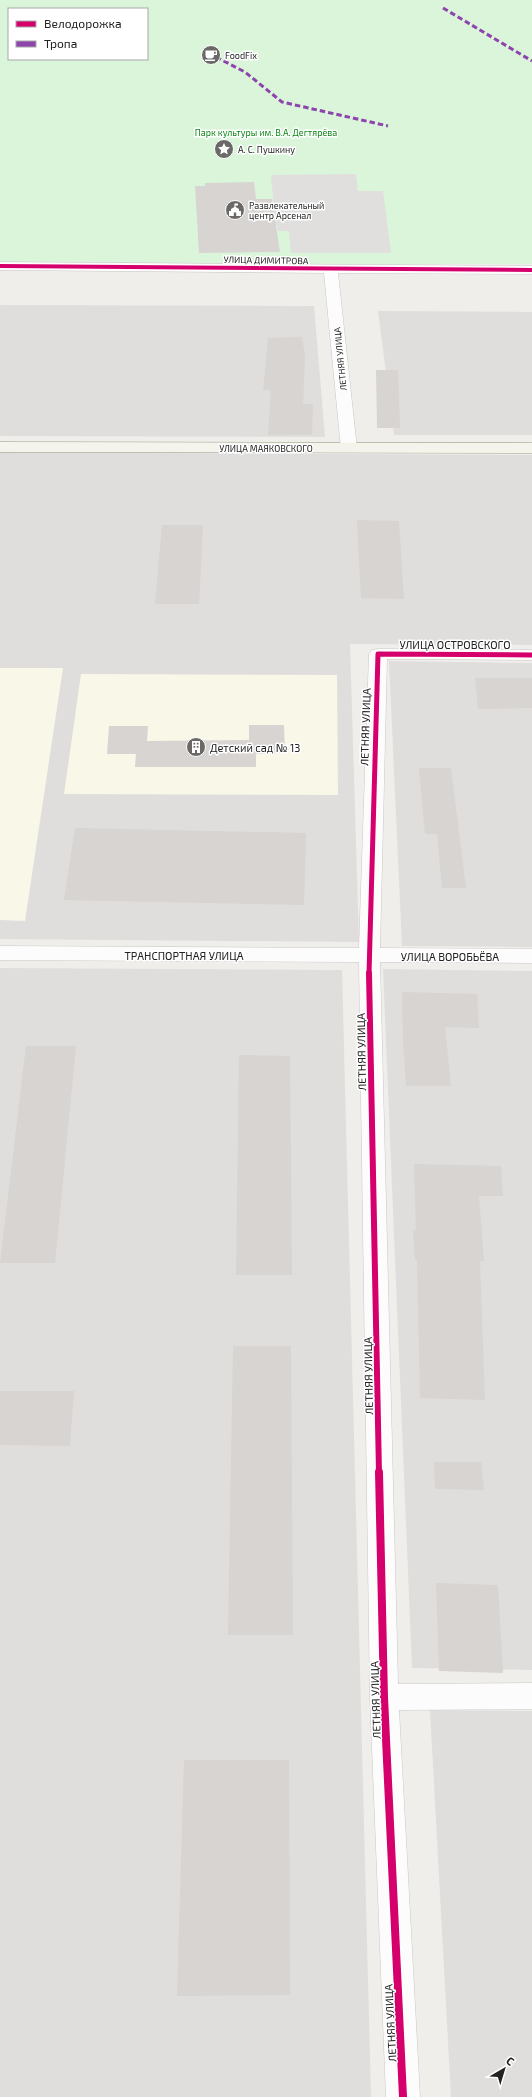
<svg xmlns="http://www.w3.org/2000/svg" width="532" height="2097" font-family="'Exo 2',sans-serif">
<style>
.residential{fill:#dfdedc}
.education{fill:#f8f7e8}
.park{fill:#daf5da;fill-rule:evenodd}
.parking{fill:#e0dfde}
.building{fill:#d7d4d2}
.lines{fill:none;stroke-linecap:round;stroke-linejoin:round}
.street-casing{stroke:#c9c8c7;stroke-width:1}
.secondary-casing{stroke:#999a82;stroke-width:1}
.street{fill:#fdfcfc;fill-rule:evenodd}
.secondary{fill:#f4f4ed;fill-rule:evenodd}
.quiet{stroke:#8e44ad;stroke-width:3;stroke-dasharray:5.5 3;stroke-linecap:butt}
.cycleway-far3-casing{stroke:#fff;stroke-width:5.5}
.cycleway-far2-casing{stroke:#fff;stroke-width:7}
.cycleway-far1-casing{stroke:#fff;stroke-width:9}
.cycleway-casing{stroke:#fff;stroke-width:10}
.cycleway-far3{stroke:#d6006c;stroke-width:4}
.cycleway-far2{stroke:#d6006c;stroke-width:5}
.cycleway-far1{stroke:#d6006c;stroke-width:6}
.cycleway{stroke:#d6006c;stroke-width:8}
.labels{text-anchor:middle;dominant-baseline:central;stroke-width:3;stroke-linejoin:round;paint-order:stroke}
.far-poi-label{font-size:9px;fill:#222;stroke:#fff;text-anchor:start}
.far-park-label{font-size:9px;fill:#0c8416;stroke:#fff}
.far-street-label{font-size:9px;fill:#222;stroke:#fff}
.street-label{font-size:11px;fill:#222;stroke:#fff}
.poi-label{font-size:11px;fill:#222;stroke:#fff;text-anchor:start}
</style>
<rect width="100%" height="100%" fill="#f0eeeb"/>
<g class="residential">
<polygon points="0,305 314,306 325,437 0,436"/>
<polygon points="378,311 532,312 532,435 394,435"/>
<polygon points="0,452 532,455 532,645 350,644 359,942 0,939"/>
<polygon points="389,661 532,663 532,947 402,946"/>
<polygon points="0,968 342,970 371,2097 0,2097"/>
<polygon points="383,969 532,971 532,1670 412,1668"/>
<polygon points="430,1710 532,1711 532,2097 451,2097"/>
</g>
<g class="education">
<polygon points="0,668 63,668 25,921 0,920"/>
<polygon points="81,674 337,675 338,795 64,794"/>
</g>
<path class="park" d="M 0,0 L 532,0 L 532,264 L 0,263 ZM 9,9 L 147,9 L 147,59 L 9,59 Z"/>
<polygon class="parking" points="356,174 358,191 383,191 391,253 291,253 289,231 278,231 277,225 263,225 275,220 271,175"/>
<g class="building">
<polygon points="254,182 256,199 272,199 280,252 199,253 195,186 205,186 205,183"/>
<polygon points="302,337 305,356 303,404 313,404 312,435 268,435 271,390 263,390 268,338"/>
<polygon points="376,370 398,370 400,428 377,428"/>
<polygon points="357,520 399,521 404,599 361,598"/>
<polygon points="162,525 203,525 199,604 155,604"/>
<polygon points="475,678 532,678 532,708 478,709"/>
<polygon points="249,725 284,725 285,753 256,754 256,767 135,767 136,754 107,754 109,726 148,726 147,741 249,740"/>
<polygon points="419,768 451,768 466,888 442,888 437,834 425,834"/>
<polygon points="75,828 306,833 304,905 64,900"/>
<polygon points="402,992 477,994 479,1028 445,1027 451,1086 406,1086 403,1041"/>
<polygon points="26,1046 76,1046 55,1263 0,1263"/>
<polygon points="239,1055 290,1056 292,1275 236,1275"/>
<polygon points="414,1164 501,1166 503,1196 479,1196 484,1261 480,1261 485,1400 420,1398 417,1260 415,1260 413,1230 416,1230"/>
<polygon points="233,1346 291,1346 293,1635 228,1635"/>
<polygon points="0,1391 74,1391 70,1446 0,1445"/>
<polygon points="434,1462 481,1462 484,1490 435,1489"/>
<polygon points="436,1583 498,1585 503,1673 439,1671"/>
<polygon points="184,1760 289,1760 290,1995 177,1996"/>
</g>
<g class="lines">
<defs>
<g id="street">
<polygon points="0,262 532,266 532,274 338,273 357,449 355,452 343,452 341,449 324,273 0,270"/>
<polygon points="378,649 532,650 532,660 387,659 380,948 532,949 532,963 380,962 398,1684 532,1683 532,1709 399,1710 420,2097 386,2097 370,1697 359,962 0,960 0,946 359,948 369,654 372,650"/>
</g>
<polygon id="secondary" points="0,442 532,443 532,453 0,452"/>
</defs>
<use href="#street" class="street-casing"/>
<use href="#secondary" class="secondary-casing"/>
<use href="#street" class="street"/>
<use href="#secondary" class="secondary"/>
<g class="quiet">
<polyline points="443,8 532,61"/>
<polyline points="216,57 245,72 282,102 388,126"/>
</g>
<defs>
<polyline id="cycleway-far3" points="0,266 532,270"/>
<polyline id="cycleway-far2" points="369,974 378,654 532,655"/>
<polyline id="cycleway-far1" points="369,973 379,1473"/>
<polyline id="cycleway" points="379,1472 384,1697 403,2097"/>
</defs>
<use href="#cycleway-far3" class="cycleway-far3-casing"/>
<use href="#cycleway-far2" class="cycleway-far2-casing"/>
<use href="#cycleway-far1" class="cycleway-far1-casing"/>
<use href="#cycleway" class="cycleway-casing"/>
<use href="#cycleway-far3" class="cycleway-far3"/>
<use href="#cycleway-far2" class="cycleway-far2"/>
<use href="#cycleway-far1" class="cycleway-far1"/>
<use href="#cycleway" class="cycleway"/>
</g>
<defs>
<symbol id="cafe-disc" viewBox="-11 -11 22 22"><circle r="9.5" fill="#6a6968" stroke="#fff"/><path d="M-5.5-4.5H6V0H3Q3 3.5 0 3.5H-2.5Q-5.5 3.5-5.5 0ZM3-3.2v2h1.7v-2ZM-6 4.5H4V6H-6Z" fill="#fff"/></symbol>
<symbol id="sight-disc" viewBox="-11 -11 22 22"><circle r="9.5" fill="#6a6968" stroke="#fff"/><path d="M0-6L1.8-2.2L6-1.7L2.9 1.2L3.7 5.4L0 3.3L-3.7 5.4L-2.9 1.2L-6-1.7L-1.8-2.2Z" fill="#fff"/></symbol>
<symbol id="civic-disc" viewBox="-11 -11 22 22"><circle r="9.5" fill="#6a6968" stroke="#fff"/><path d="M-.6-6.5H3V-4.5H.6V-3L4-1V1h2V6H-6V1h2V-1L-.6-3ZM-1.2 2.5V6h2.4V2.5Z" fill="#fff"/></symbol>
<symbol id="building-disc" viewBox="-11 -11 22 22"><circle r="9.5" fill="#6a6968" stroke="#fff"/><path d="M-4-6H4V6H1V3H-1V6H-4ZM-2.5-4.3h1.7v1.8h-1.7ZM.8-4.3h1.7v1.8H.8ZM-2.5-1h1.7V.8h-1.7ZM.8-1h1.7V.8H.8Z" fill="#fff"/></symbol>
</defs>
<g fill-rule="evenodd">
<use href="#cafe-disc" x="200" y="44" width="22" height="22"/>
<use href="#sight-disc" x="213" y="138" width="22" height="22"/>
<use href="#civic-disc" x="224" y="199" width="22" height="22"/>
<use href="#building-disc" x="185" y="736" width="22" height="22"/>
</g>
<g class="labels">
<g class="far-poi-label">
<text x="225" y="55">FoodFix</text>
<text x="238" y="149">А. С. Пушкину</text>
<text x="249" y="205">Развлекательный<tspan x="249" dy="10">центр Арсенал</tspan></text>
</g>
<g class="far-park-label">
<text x="266" y="132">Парк культуры им. В.А. Дегтярёва</text>
</g>
<g class="far-street-label">
<text transform="translate(266 260) rotate(1)">УЛИЦА ДИМИТРОВА</text>
<text transform="translate(340 359) rotate(-96)">ЛЕТНЯЯ УЛИЦА</text>
<text x="266" y="448">УЛИЦА МАЯКОВСКОГО</text>
</g>
<g class="street-label">
<text x="455" y="644">УЛИЦА ОСТРОВСКОГО</text>
<text transform="translate(365 727) rotate(-88)">ЛЕТНЯЯ УЛИЦА</text>
<text x="184" y="955">ТРАНСПОРТНАЯ УЛИЦА</text>
<text x="450" y="956">УЛИЦА ВОРОБЬЁВА</text>
<text transform="translate(361 1052) rotate(-91)">ЛЕТНЯЯ УЛИЦА</text>
<text transform="translate(368 1376) rotate(-91)">ЛЕТНЯЯ УЛИЦА</text>
<text transform="translate(375 1700) rotate(-92)">ЛЕТНЯЯ УЛИЦА</text>
<text transform="translate(390 2023) rotate(-93)">ЛЕТНЯЯ УЛИЦА</text>
</g>
<g class="poi-label">
<text x="210" y="747">Детский сад № 13</text>
</g>
</g>
<rect x="8" y="8" width="140" height="52" fill="#ffffff" stroke="#a7a7a7"/>
<rect x="16" y="21" width="20" height="6" fill="#d6006c" stroke="#a7a7a7"/>
<text x="44" y="28" font-size="12" fill="#222222">Велодорожка</text>
<rect x="16" y="41" width="20" height="6" fill="#8e44ad" stroke="#a7a7a7"/>
<text x="44" y="48" font-size="12" fill="#222222">Тропа</text>
<g transform="translate(504 2069) rotate(38)" stroke="#ffffff" stroke-width="3" paint-order="stroke">
<path d="M0-3L7 15L0 10L-7 15Z" fill="#222222"/>
<text y="-6" font-size="11" font-weight="bold" text-anchor="middle" fill="#222222">С</text>
</g>
</svg>
